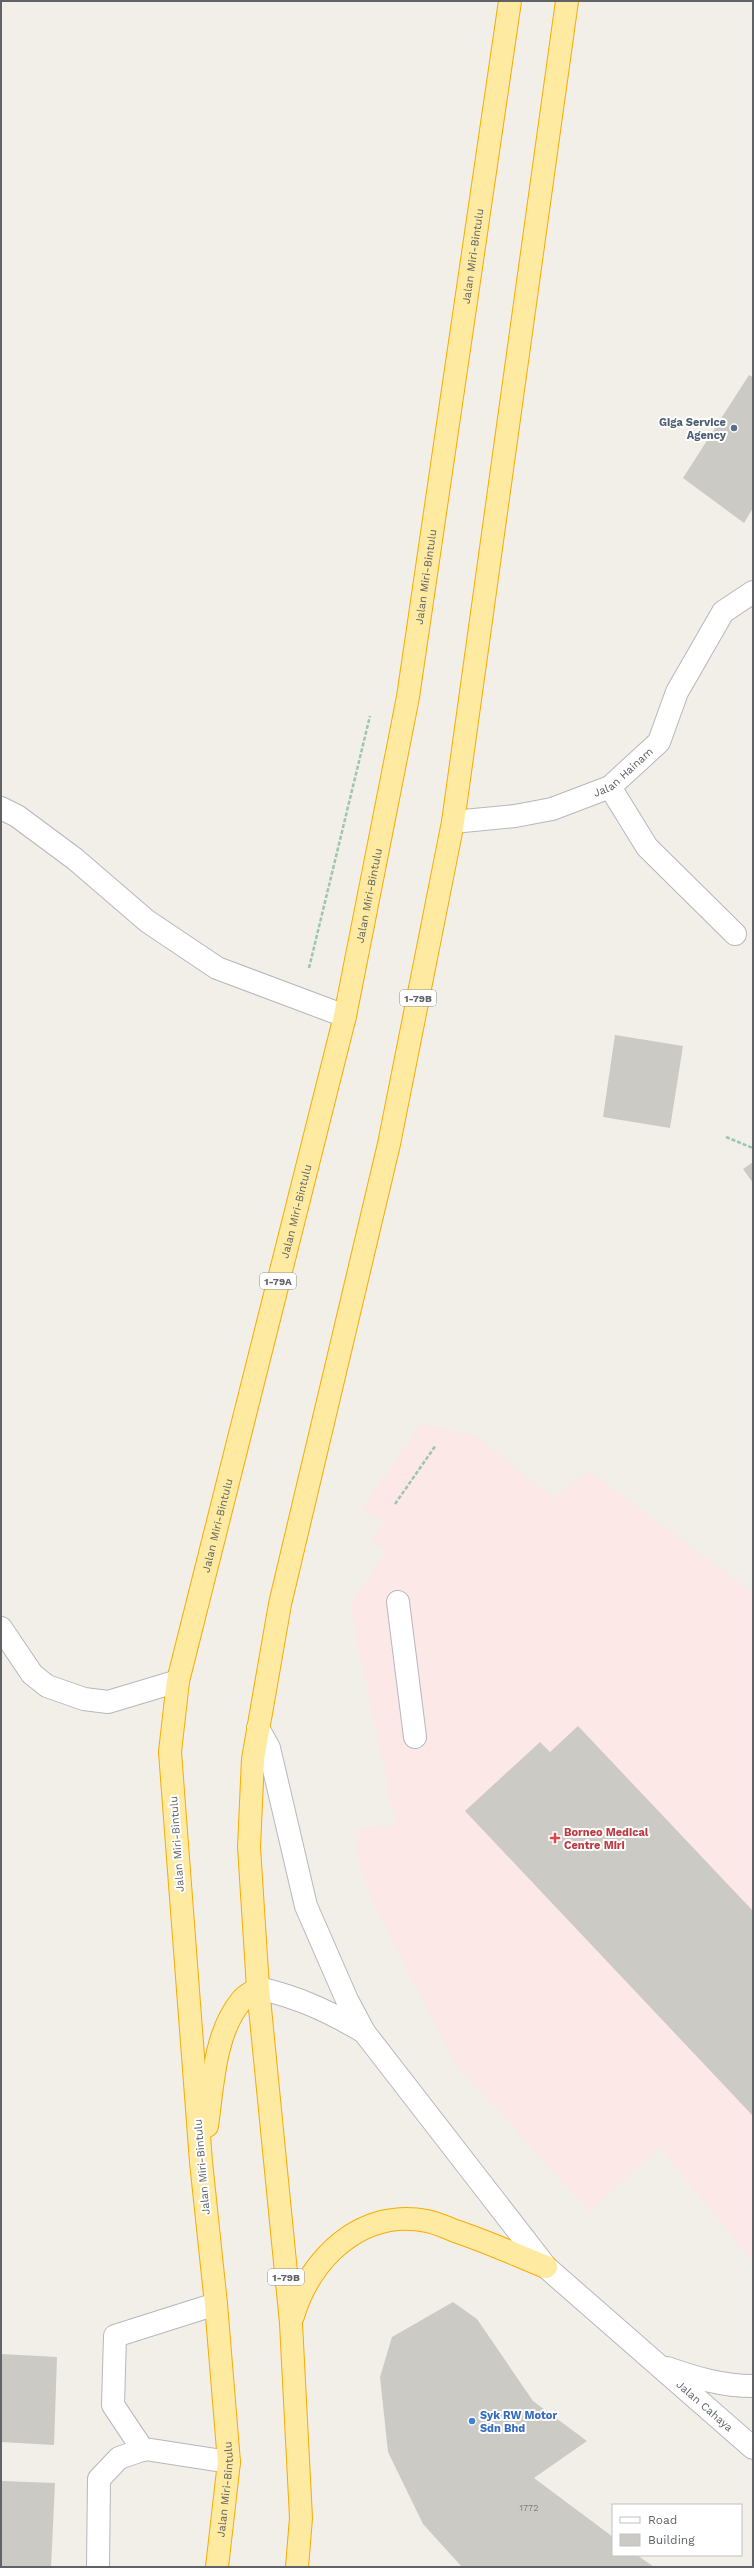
<svg xmlns="http://www.w3.org/2000/svg" width="754" height="2568" font-family="'Work Sans',sans-serif">
<style>
.medical{fill:#fce8e6}
.building{fill:#cccac5}
.lines{fill:none;stroke-linecap:round;stroke-linejoin:round}
.service-casing{stroke:#b5b8bc;stroke-width:24}
.minor-casing{stroke:#b5b8bc;stroke-width:24}
.tertiary-casing{stroke:#b5b8bc;stroke-width:24}
.trunk-casing{stroke:#f9ab00;stroke-width:24}
.path{stroke:#9cc7a9;stroke-width:2.5;stroke-dasharray:4 2;stroke-linecap:butt}
.service{stroke:#fff;stroke-width:22}
.minor{stroke:#fff;stroke-width:22}
.tertiary{stroke:#fff;stroke-width:22}
.trunk{stroke:#feeaa1;stroke-width:22}
.service-dot{fill:#5c6f8a;stroke:#fff;stroke-width:1.5}
.health-dot{fill:#e0444e;stroke:#fff;stroke-width:1.5}
.shop-dot{fill:#3f7fe0;stroke:#fff;stroke-width:1.5}
.labels{text-anchor:middle;dominant-baseline:central;stroke-width:4;stroke-linejoin:round;paint-order:stroke}
.number-label{font-size:9px;fill:#7a7d7f}
.shield{fill:#fff;stroke:#8f9295;stroke-width:1}
.shield-label{font-size:10px;font-weight:bold;fill:#5f6368}
.street-label{font-size:11px;fill:#5f6368;stroke:#fff}
.service-label{font-size:11px;font-weight:bold;fill:#4e5e75;stroke:#fff;text-anchor:end}
.health-label{font-size:11px;font-weight:bold;fill:#be3a42;stroke:#fff;text-anchor:start}
.shop-label{font-size:11px;font-weight:bold;fill:#366cbe;stroke:#fff;text-anchor:start}
</style>
<rect width="100%" height="100%" fill="#f1efe8"/>
<polygon class="medical" points="421,1424 475,1436 554,1498 589,1471 753,1593 753,2262 660,2147 589,2211 455,2063 370,1897 356,1847 360,1829 396,1825 350,1605 386,1552 371,1541 384,1523 362,1508"/>
<g class="building">
<polygon points="749,375 753,377 753,508 744,523 683,478"/>
<polygon points="615,1035 683,1046 670,1128 603,1117"/>
<polygon points="753,1162 753,1183 743,1169"/>
<polygon points="578,1726 753,1911 753,2116 465,1811 540,1742 550,1752"/>
<polygon points="453,2302 477,2319 533,2401 587,2441 534,2478 613,2537 613,2555 637,2555 654,2567 462,2567 423,2524 388,2452 380,2377 392,2337"/>
<polygon points="1,2354 57,2357 54,2445 1,2442"/>
<polygon points="1,2481 55,2483 51,2567 1,2567"/>
</g>
<g class="lines">
<defs>
<g id="service">
<polyline points="610,787 647,847 735,934"/>
<polyline points="398,1602 415,1737"/>
</g>
<g id="minor">
<polyline points="1,808 17,816 75,859 147,921 217,968 345,1016"/>
<path id="s1" d="M 453,822 L 515,816 L 552,809 L 610,787 L 659,742 L 677,692 L 723,612 L 753,592"/>
<polyline points="1,1628 32,1674 47,1686 84,1699 108,1702 178,1681"/>
<polyline points="143,2450 113,2405 115,2336 216,2304"/>
<polyline points="98,2567 99,2479 119,2458 145,2449 229,2462"/>
</g>
<g id="tertiary">
<path id="s2" d="M 258,1728 L 269,1748 L 306,1906 L 347,2000 L 364,2032 L 546,2267 L 753,2448"/>
<path d="M 258,1988 C 298,1997 328,2011 364,2032"/>
<path d="M 667,2368 C 696,2378 722,2386 753,2386"/>
</g>
<g id="trunk">
<path d="M 207,2126 C 213,2085 214,2034 241,2001 C 245,1995 253,1992 258,1988"/>
<path d="M 293,2316 C 310,2258 362,2208 427,2221 C 436,2223 446,2227 455,2231 C 486,2241 516,2255 546,2267"/>
<path id="s3" d="M 217,2567 L 229,2462 L 216,2304 L 201,2162 L 170,1752 L 178,1681 L 345,1016 L 408,697 L 510,1"/>
<polyline points="297,2567 301,2518 291,2323 258,1988 249,1847 253,1759 280,1604 389,1144 453,822 567,1"/>
</g>
</defs>
<use href="#service" class="service-casing"/>
<use href="#minor" class="minor-casing"/>
<use href="#tertiary" class="tertiary-casing"/>
<use href="#trunk" class="trunk-casing"/>
<g class="path">
<polyline points="309,968 370,716"/>
<polyline points="726,1137 753,1148"/>
<polyline points="395,1504 436,1445"/>
</g>
<use href="#service" class="service"/>
<use href="#minor" class="minor"/>
<use href="#tertiary" class="tertiary"/>
<use href="#trunk" class="trunk"/>
</g>
<circle class="service-dot" cx="734" cy="428" r="4"/>
<path class="health-dot" d="M553 1832h4v4h4v4h-4v4h-4v-4h-4v-4h4z"/>
<circle class="shop-dot" cx="472" cy="2421" r="4"/>
<g class="labels">
<g class="number-label">
<text x="529" y="2508">1772</text>
</g>
<g class="shield">
<rect x="400" y="990" width="36" height="16" rx="3"/>
<rect x="260" y="1273" width="36" height="16" rx="3"/>
<rect x="268" y="2269" width="36" height="16" rx="3"/>
</g>
<g class="shield-label">
<text x="418" y="998">1-79B</text>
<text x="278" y="1281">1-79A</text>
<text x="286" y="2277">1-79B</text>
</g>
<g class="street-label">
<text stroke="none"><textPath href="#s3" startOffset="2346">Jalan Miri-Bintulu</textPath></text>
<text stroke="none"><textPath href="#s3" startOffset="2022">Jalan Miri-Bintulu</textPath></text>
<text stroke="none"><textPath href="#s1" startOffset="181">Jalan Hainam</textPath></text>
<text stroke="none"><textPath href="#s3" startOffset="1698">Jalan Miri-Bintulu</textPath></text>
<text stroke="none"><textPath href="#s3" startOffset="1374">Jalan Miri-Bintulu</textPath></text>
<text stroke="none"><textPath href="#s3" startOffset="1050">Jalan Miri-Bintulu</textPath></text>
<text transform="translate(177 1844) rotate(-94)">Jalan Miri-Bintulu</text>
<text transform="translate(202 2167) rotate(-95)">Jalan Miri-Bintulu</text>
<text stroke="none"><textPath href="#s2" startOffset="832">Jalan Cahaya</textPath></text>
<text stroke="none"><textPath href="#s3" startOffset="78">Jalan Miri-Bintulu</textPath></text>
</g>
<g class="service-label">
<text x="726" y="422">Giga Service<tspan x="726" dy="13">Agency</tspan></text>
</g>
<g class="health-label">
<text x="564" y="1832">Borneo Medical<tspan x="564" dy="13">Centre Miri</tspan></text>
</g>
<g class="shop-label">
<text x="480" y="2415">Syk RW Motor<tspan x="480" dy="13">Sdn Bhd</tspan></text>
</g>
</g>
<rect width="754" height="2568" fill="none" stroke="#5f6368" stroke-width="4"/>
<rect x="612" y="2504" width="130" height="52" fill="#ffffff" stroke="#bfc1c3"/>
<rect x="620" y="2517" width="20" height="6" fill="#ffffff" stroke="#bfc1c3"/>
<text x="648" y="2524" font-size="12" fill="#5f6368">Road</text>
<rect x="620" y="2534" width="20" height="12" fill="#cccac5" stroke="#bfc1c3"/>
<text x="648" y="2544" font-size="12" fill="#5f6368">Building</text>
</svg>
